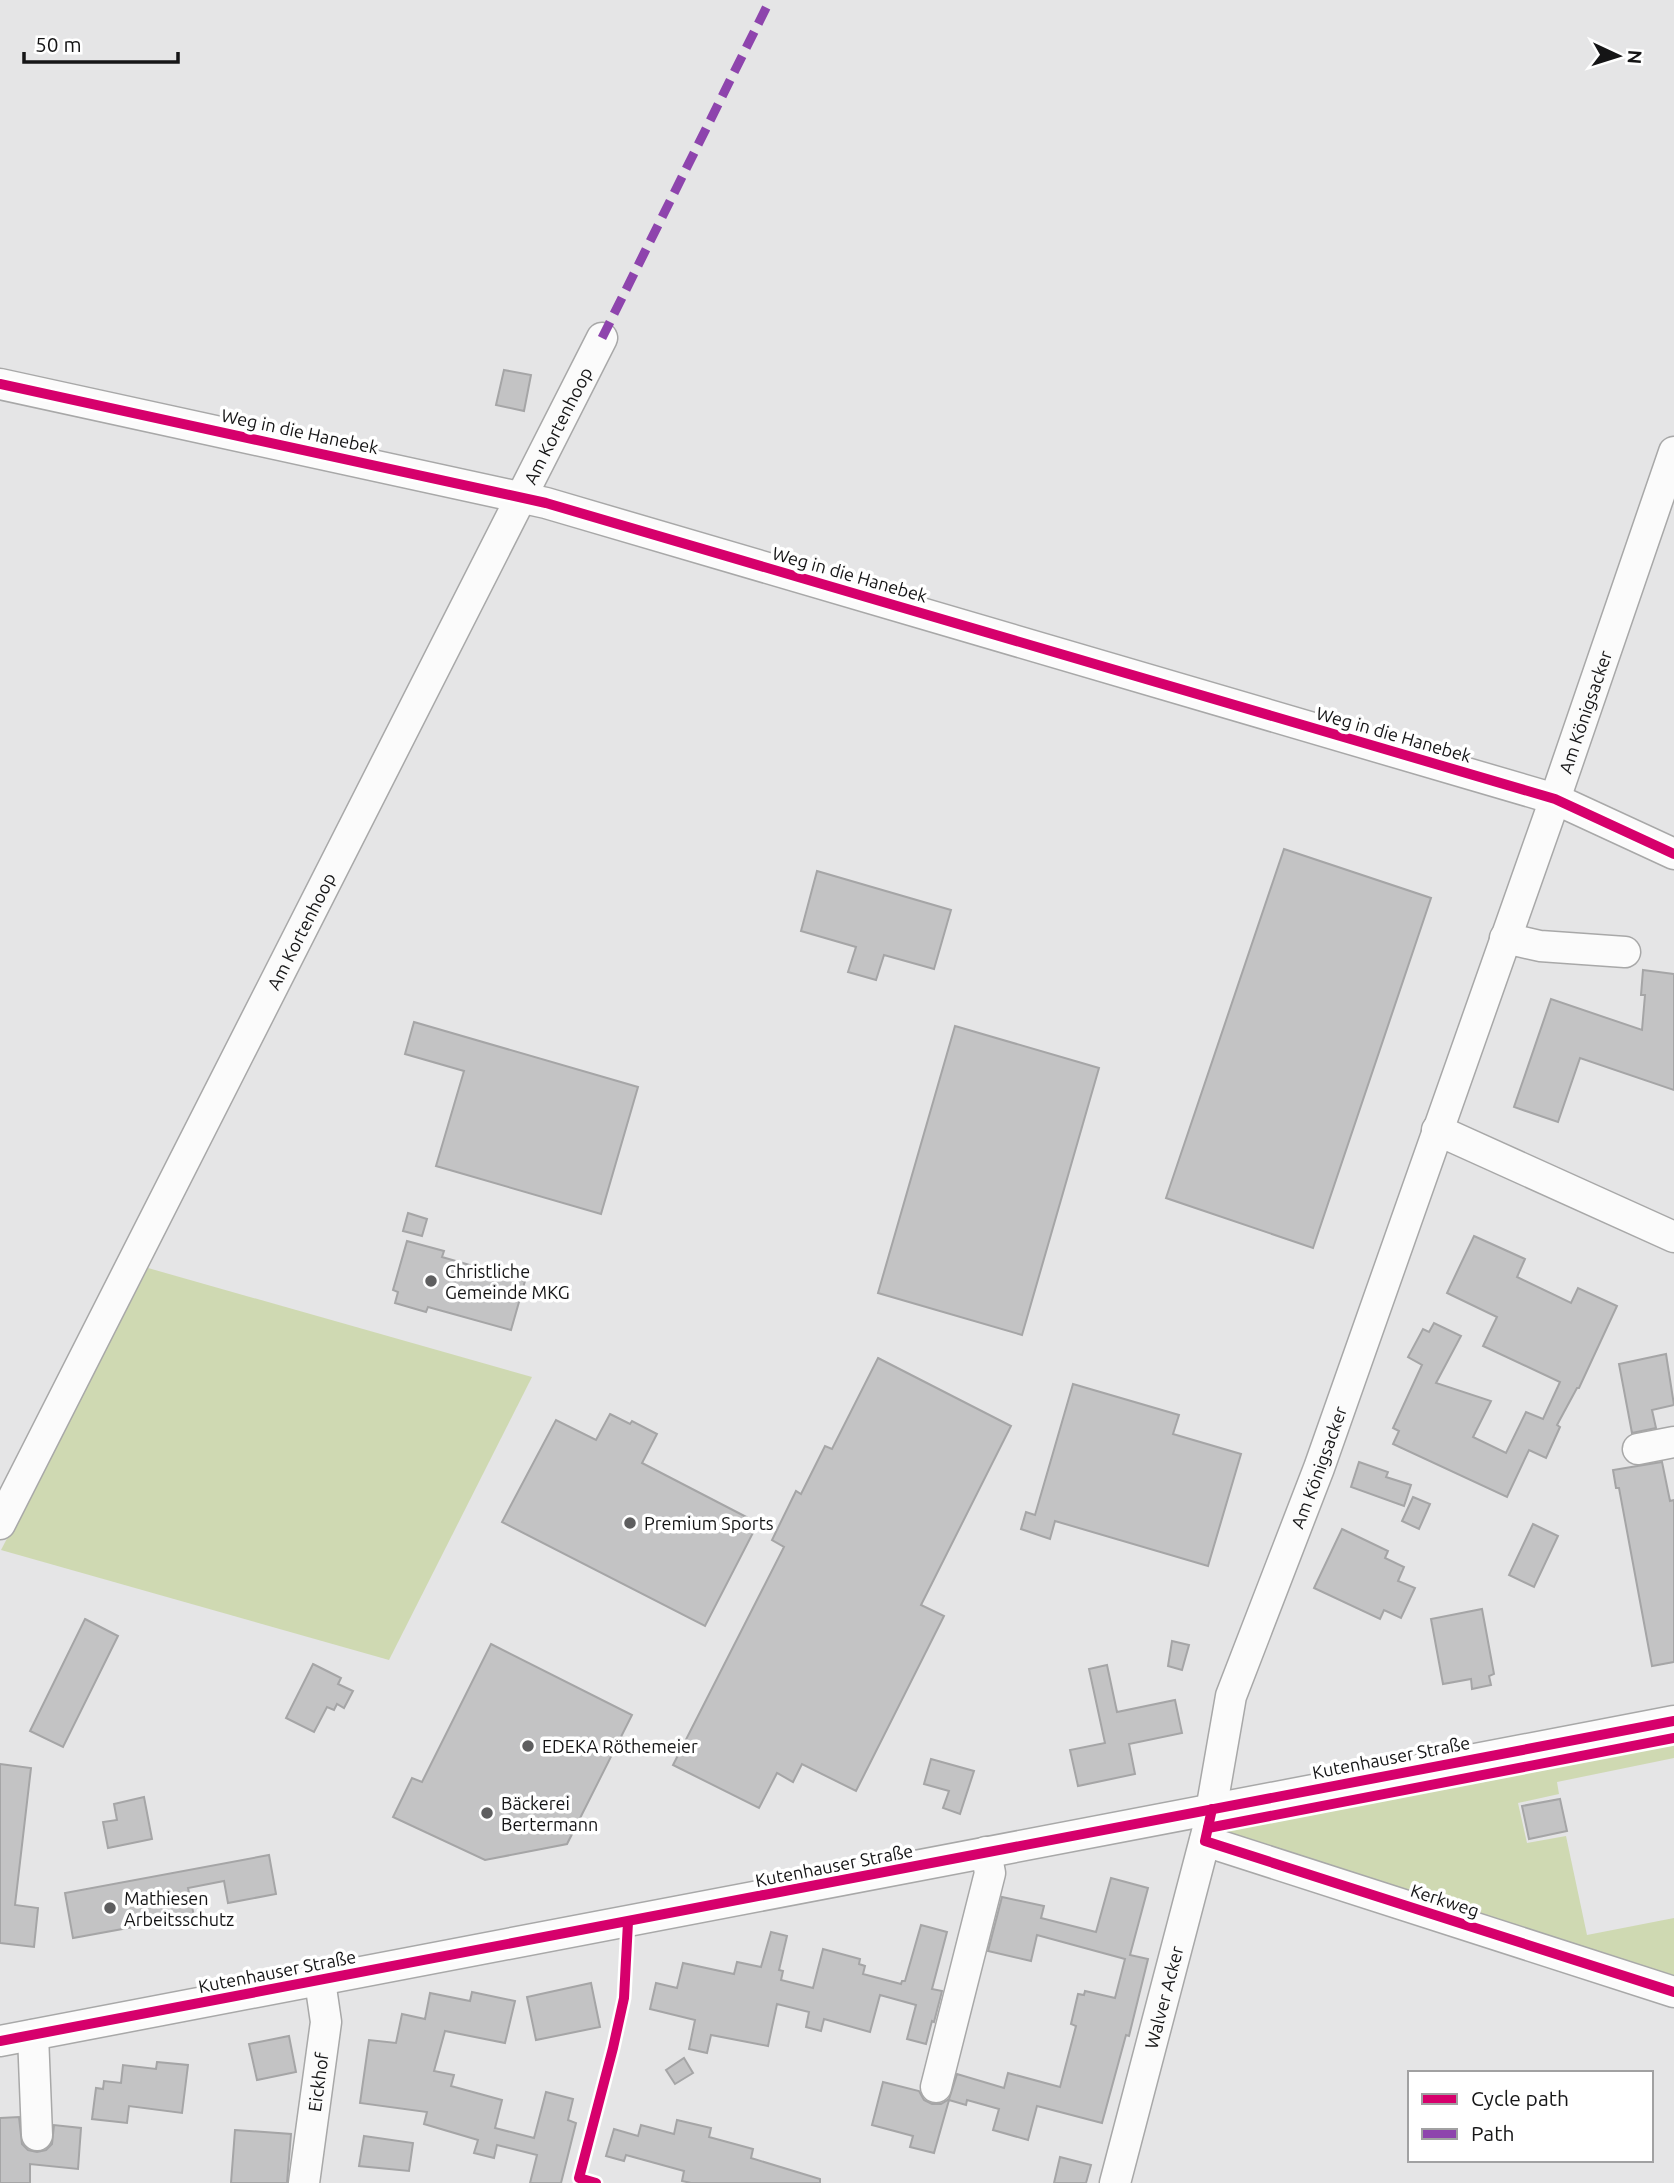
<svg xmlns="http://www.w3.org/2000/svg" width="1674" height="2183" font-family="Ubuntu,sans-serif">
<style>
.green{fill:#cfd9b2}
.building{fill:#c3c3c4;stroke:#a5a5a6;stroke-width:2}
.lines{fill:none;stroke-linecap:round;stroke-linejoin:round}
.minor-casing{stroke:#a8a8a8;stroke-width:33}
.minor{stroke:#fbfbfb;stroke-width:30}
.quiet{stroke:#8e44ad;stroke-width:9;stroke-dasharray:18 9;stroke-linecap:butt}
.cycleway-casing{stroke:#fff;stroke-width:15}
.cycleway{stroke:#d6006c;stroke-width:10}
.poi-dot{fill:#5e5e5f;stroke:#fff;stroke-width:2.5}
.labels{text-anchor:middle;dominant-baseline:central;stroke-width:7;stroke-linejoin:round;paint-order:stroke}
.street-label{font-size:18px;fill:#151516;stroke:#fff}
.poi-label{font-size:18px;fill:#151516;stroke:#fff;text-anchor:start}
</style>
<rect width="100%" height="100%" fill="#e5e5e6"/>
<g class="green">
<polygon points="148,1268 532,1377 389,1660 1,1550"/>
<polygon points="1674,1743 1674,1758 1557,1782 1559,1794 1518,1803 1527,1843 1566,1836 1587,1935 1674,1918 1674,1980 1236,1844 1225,1831"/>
</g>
<g class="building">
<polygon points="504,370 531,375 524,411 496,405"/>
<polygon points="1284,849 1431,898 1313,1248 1166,1198"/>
<polygon points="817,871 951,910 934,969 884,955 876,980 848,972 856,947 801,931"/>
<polygon points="1643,970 1674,974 1674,1090 1580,1058 1558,1122 1514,1107 1551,999 1642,1030 1645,995 1641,995"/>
<polygon points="414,1022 638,1087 601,1214 436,1166 464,1071 405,1054"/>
<polygon points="955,1026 1099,1068 1022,1335 878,1293"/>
<polygon points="408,1213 427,1219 422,1236 403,1231"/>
<polygon points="1474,1236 1525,1259 1517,1277 1571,1303 1578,1288 1617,1306 1579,1388 1577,1388 1557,1425 1560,1427 1546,1458 1529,1450 1507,1497 1393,1444 1399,1431 1393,1428 1422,1365 1408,1357 1423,1329 1429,1332 1434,1323 1461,1336 1436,1383 1491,1401 1473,1437 1506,1453 1526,1412 1543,1419 1560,1382 1483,1346 1497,1317 1447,1293"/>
<polygon points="407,1241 444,1251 442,1257 525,1281 511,1330 428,1307 426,1312 395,1303 398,1292 393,1290"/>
<polygon points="1666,1354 1674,1405 1652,1410 1656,1428 1632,1433 1619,1364"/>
<polygon points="878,1358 1011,1426 921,1605 944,1616 856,1791 802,1764 793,1782 777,1773 759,1808 673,1765 784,1547 772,1540 796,1491 801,1494 825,1446 832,1449"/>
<polygon points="1073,1384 1179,1415 1173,1434 1241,1454 1208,1566 1055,1521 1050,1539 1021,1529 1026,1512 1035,1515"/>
<polygon points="610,1414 630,1424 632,1421 657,1434 642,1463 758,1523 705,1626 502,1522 556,1420 596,1440"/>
<polygon points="1359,1462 1388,1472 1386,1477 1411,1485 1404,1506 1351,1487"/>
<polygon points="1662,1462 1670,1501 1674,1500 1674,1662 1652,1666 1619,1488 1616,1488 1613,1470"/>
<polygon points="1413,1497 1430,1504 1419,1529 1402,1521"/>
<polygon points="1533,1524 1558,1536 1534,1587 1509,1575"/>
<polygon points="1342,1529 1388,1551 1385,1558 1404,1567 1398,1581 1415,1588 1401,1618 1384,1610 1380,1619 1314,1588"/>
<polygon points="1482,1609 1494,1674 1489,1676 1491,1685 1472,1689 1471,1679 1443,1684 1431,1619"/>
<polygon points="85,1619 118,1636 63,1747 30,1731"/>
<polygon points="1172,1641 1189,1645 1182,1670 1168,1666"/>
<polygon points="491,1644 632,1715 567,1844 485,1860 393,1817 412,1778 422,1782"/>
<polygon points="313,1664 341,1678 338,1684 353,1691 344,1708 337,1704 334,1710 327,1707 314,1732 286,1718"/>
<polygon points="1107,1665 1117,1712 1175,1700 1182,1733 1129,1744 1135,1774 1078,1786 1070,1750 1105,1743 1089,1669"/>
<polygon points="931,1759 974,1771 960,1814 943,1808 949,1791 924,1784"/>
<polygon points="0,1764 31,1768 15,1905 38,1908 34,1947 0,1943"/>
<polygon points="144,1797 152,1839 108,1848 103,1822 117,1820 114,1804"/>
<polygon points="1560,1799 1567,1831 1529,1839 1522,1806"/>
<polygon points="269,1855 276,1894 228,1903 224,1881 188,1888 194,1916 73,1938 65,1893"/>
<polygon points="1111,1878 1148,1888 1130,1955 1148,1959 1129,2036 1126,2035 1102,2123 1037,2106 1028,2140 993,2130 999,2109 967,2100 966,2105 949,2100 934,2153 910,2147 913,2136 872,2125 883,2082 919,2091 924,2100 932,2104 941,2104 949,2099 957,2074 1004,2088 1008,2073 1060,2087 1076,2026 1071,2024 1078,1994 1084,1995 1085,1991 1115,1998 1125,1959 1037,1935 1031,1961 988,1951 1002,1897 1044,1906 1041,1918 1096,1932"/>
<polygon points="921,1925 947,1932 932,1989 942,1991 934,2022 932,2021 926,2044 907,2039 916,2005 880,1995 870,2032 824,2019 821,2031 806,2027 809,2012 777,2004 768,2046 711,2035 707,2053 689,2049 695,2020 650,2009 656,1983 677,1988 683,1963 734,1974 737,1962 761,1967 771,1932 787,1936 779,1970 783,1971 781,1980 813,1988 823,1949 860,1959 859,1964 865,1966 863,1974 901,1984 902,1981 905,1981"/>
<polygon points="591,1983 600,2027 536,2040 527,1997"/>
<polygon points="472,1992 515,2001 505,2043 445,2031 434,2071 454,2075 451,2086 502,2100 495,2128 534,2138 546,2092 573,2099 568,2120 576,2123 561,2183 530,2183 537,2155 497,2145 494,2158 474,2153 478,2140 424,2124 427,2112 360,2103 369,2040 396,2043 402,2014 425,2019 430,1993 470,2001"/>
<polygon points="289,2036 296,2072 257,2080 249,2044"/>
<polygon points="684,2058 693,2073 675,2084 666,2070"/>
<polygon points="157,2062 188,2065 182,2113 129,2106 127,2123 92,2119 96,2088 103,2089 104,2081 121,2083 123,2065 156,2069"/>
<polygon points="19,2117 22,2144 28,2150 37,2152 46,2150 52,2144 54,2125 81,2128 78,2169 30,2164 30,2183 0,2183 0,2118"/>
<polygon points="677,2120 711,2128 709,2137 753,2149 751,2158 820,2179 820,2183 691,2183 682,2181 684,2171 626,2155 624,2161 606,2156 614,2129 638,2136 641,2125 674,2134"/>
<polygon points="235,2130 291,2134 287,2183 231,2183"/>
<polygon points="364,2136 413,2143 409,2171 359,2166"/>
<polygon points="1060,2157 1091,2165 1086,2183 1054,2183"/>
</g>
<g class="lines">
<defs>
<g id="minor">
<polyline points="0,384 546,503 1555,799 1674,854"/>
<polyline points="1505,938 1540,946 1625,952"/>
<polyline points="1437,1130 1674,1237"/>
<polyline points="1638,1449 1674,1442"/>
<path id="s1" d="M 0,1524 L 602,338"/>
<polyline points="1205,1841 1674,1992"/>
<polyline points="33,2035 37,2135"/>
<polyline points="0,2041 1674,1721"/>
<polyline points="936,2087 990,1873 986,1852"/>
<path id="s2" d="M 304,2183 L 326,2022 L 320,1981"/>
<path id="s3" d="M 1115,2183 L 1208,1828 L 1231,1696 L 1319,1468 L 1555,799 L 1674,452"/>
</g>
</defs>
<use href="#minor" class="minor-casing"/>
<use href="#minor" class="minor"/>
<polyline class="quiet" points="602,338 770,0"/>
<defs>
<g id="cycleway">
<polyline points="0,384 546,503 1555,799 1674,854"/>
<polyline points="1212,1809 1205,1841 1674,1992"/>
<polyline points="1208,1828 1674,1738"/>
<polyline points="0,2041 1674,1721"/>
<polyline points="596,2183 579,2178 613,2048 624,1998 628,1922"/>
</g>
</defs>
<use href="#cycleway" class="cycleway-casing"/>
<use href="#cycleway" class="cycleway"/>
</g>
<g class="poi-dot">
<circle cx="431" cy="1281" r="7"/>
<circle cx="630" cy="1523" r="7"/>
<circle cx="528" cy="1746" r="7"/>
<circle cx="487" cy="1813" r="7"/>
<circle cx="110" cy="1908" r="7"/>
</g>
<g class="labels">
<g class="street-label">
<text stroke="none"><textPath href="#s1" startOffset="1232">Am Kortenhoop</textPath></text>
<text transform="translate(300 431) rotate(12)">Weg in die Hanebek</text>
<text transform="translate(850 574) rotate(16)">Weg in die Hanebek</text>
<text stroke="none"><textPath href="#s3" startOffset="1547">Am Königsacker</textPath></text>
<text transform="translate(1394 734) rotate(16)">Weg in die Hanebek</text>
<text stroke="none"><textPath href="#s1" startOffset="665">Am Kortenhoop</textPath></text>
<text stroke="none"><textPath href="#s3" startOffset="746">Am Königsacker</textPath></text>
<text transform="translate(1391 1757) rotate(-11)">Kutenhauser Straße</text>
<text transform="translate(834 1865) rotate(-11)">Kutenhauser Straße</text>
<text transform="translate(1445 1900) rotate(18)">Kerkweg</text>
<text transform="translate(277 1971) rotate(-11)">Kutenhauser Straße</text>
<text stroke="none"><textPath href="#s3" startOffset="192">Walver Acker</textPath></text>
<text stroke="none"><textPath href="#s2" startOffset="102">Eickhof</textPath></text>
</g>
<g class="poi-label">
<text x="445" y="1271">Christliche<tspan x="445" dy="21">Gemeinde MKG</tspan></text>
<text x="644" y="1523">Premium Sports</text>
<text x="542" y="1746">EDEKA Röthemeier</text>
<text x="501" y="1803">Bäckerei<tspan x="501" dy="21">Bertermann</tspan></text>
<text x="124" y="1898">Mathiesen<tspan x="124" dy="21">Arbeitsschutz</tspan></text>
</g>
</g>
<rect x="1408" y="2071" width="245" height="91" fill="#ffffff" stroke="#a1a1a2" stroke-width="2"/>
<rect x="1422" y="2094" width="35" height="10" fill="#d6006c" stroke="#a1a1a2" stroke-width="2"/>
<text x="1471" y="2106" font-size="21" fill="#151516">Cycle path</text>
<rect x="1422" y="2129" width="35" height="10" fill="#8e44ad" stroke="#a1a1a2" stroke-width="2"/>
<text x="1471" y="2141" font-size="21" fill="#151516">Path</text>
<g transform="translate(1618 56) rotate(94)" stroke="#ffffff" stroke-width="5" paint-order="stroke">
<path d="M0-5L12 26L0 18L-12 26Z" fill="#151516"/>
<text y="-10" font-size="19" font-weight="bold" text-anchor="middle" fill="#151516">N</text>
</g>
<path d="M24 52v10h154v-10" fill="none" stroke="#151516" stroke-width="3.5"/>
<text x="35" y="52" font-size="21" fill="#151516" stroke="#ffffff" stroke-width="5" paint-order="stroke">50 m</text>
</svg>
